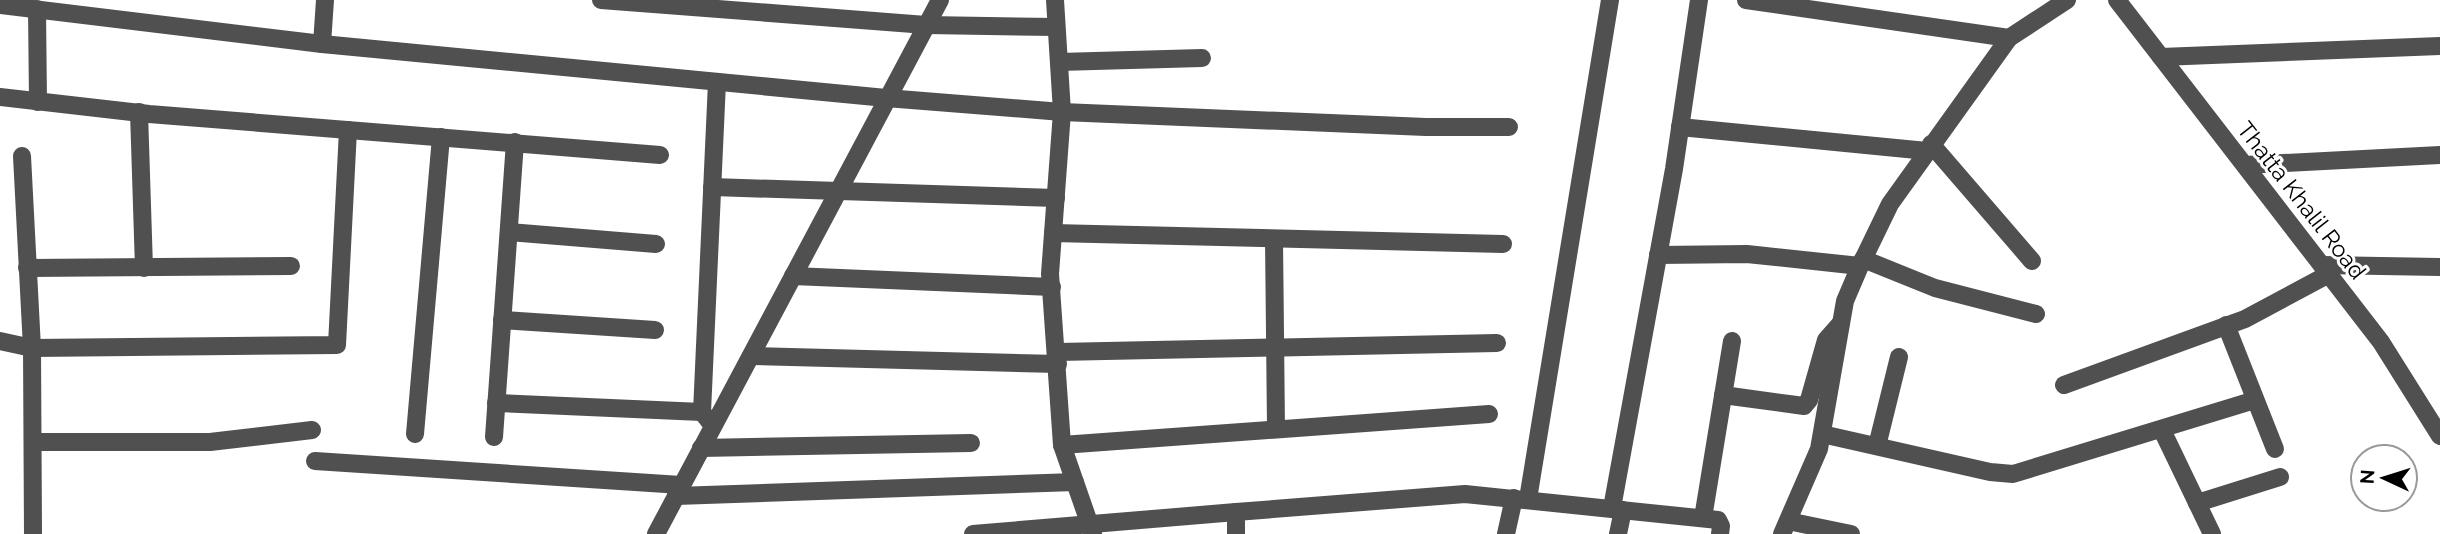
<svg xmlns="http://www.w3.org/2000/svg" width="2440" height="534" font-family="Raleway,sans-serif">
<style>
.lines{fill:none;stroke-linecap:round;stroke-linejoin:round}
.minor{stroke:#505050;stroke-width:18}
.labels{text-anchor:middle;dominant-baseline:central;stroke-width:6;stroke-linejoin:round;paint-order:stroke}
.street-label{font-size:23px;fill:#000;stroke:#fff}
</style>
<rect width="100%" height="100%" fill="#fff"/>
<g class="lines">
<g class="minor">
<polyline points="601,0 926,25 1056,27"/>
<polyline points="1055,0 1062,112 1050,274 1062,445 1093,534"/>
<polyline points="1746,0 2009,38 2067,0"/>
<polyline points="2117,0 2381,342 2440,436"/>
<polyline points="0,5 322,44 886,98 1062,112 1426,127 1509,127"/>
<polyline points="37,9 38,102"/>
<polyline points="322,44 325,0"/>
<polyline points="2161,57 2440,46"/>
<polyline points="1059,62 1202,58"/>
<polyline points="0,97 149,114 660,155"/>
<polyline points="139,112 144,268"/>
<polyline points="1680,127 1927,151"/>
<polyline points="1931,144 2032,261"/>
<polyline points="22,156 32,348 33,534"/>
<polyline points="2245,165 2440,155"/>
<polyline points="712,187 1056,198"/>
<polyline points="509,232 656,244"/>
<polyline points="1053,233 1503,244"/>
<polyline points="1274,239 1276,428"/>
<polyline points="1658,255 1747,254 1860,266"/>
<polyline points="1863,259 1935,288 2036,314"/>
<polyline points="2322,265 2440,267"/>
<polyline points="27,268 291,266"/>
<polyline points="793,276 1052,287"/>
<polyline points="502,320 655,330"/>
<polyline points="2226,325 2275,449"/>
<polyline points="0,341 32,348 337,345 348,130"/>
<polyline points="1058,352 1497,343"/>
<polyline points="751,356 1058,364"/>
<polyline points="2064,385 2245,319 2329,274"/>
<polyline points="1723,395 1804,406 1809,400 1826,340 1841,323"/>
<polyline points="496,403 702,412"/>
<polyline points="713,426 702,412 717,82"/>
<polyline points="2162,430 2212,534"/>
<polyline points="415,434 441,137"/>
<polyline points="1822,434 1990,472 2013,474 2255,400"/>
<polyline points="494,437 515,142"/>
<polyline points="33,442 210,442 312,430"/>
<polyline points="1062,445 1489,414"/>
<polyline points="1877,446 1899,357"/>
<polyline points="701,448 971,443"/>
<polyline points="315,461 681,485"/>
<polyline points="676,496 1075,482"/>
<polyline points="1528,499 1610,0"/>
<polyline points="2197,503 2280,477"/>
<polyline points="1612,508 1674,169 1699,0"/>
<polyline points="1703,518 1732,341"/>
<polyline points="1788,521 1851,534"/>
<polyline points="656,534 940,0"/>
<polyline points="973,534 1236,512"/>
<polyline points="1236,534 1236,512 1465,494 1718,520 1721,526 1720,534"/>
<polyline points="1506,534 1514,498"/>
<polyline points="1618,534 1623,510"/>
<polyline points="1782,534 1819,449 1845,301 1860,266 1890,204 2009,38"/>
</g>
</g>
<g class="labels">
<g class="street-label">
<text transform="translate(2302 200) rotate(52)">Thatta Khalil Road</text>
</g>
</g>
<g transform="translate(2384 478) rotate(274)"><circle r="33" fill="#ffffff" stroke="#999999" stroke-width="2"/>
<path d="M0-5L12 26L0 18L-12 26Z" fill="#000000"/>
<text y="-10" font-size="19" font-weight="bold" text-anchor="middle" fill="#000000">N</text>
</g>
</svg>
